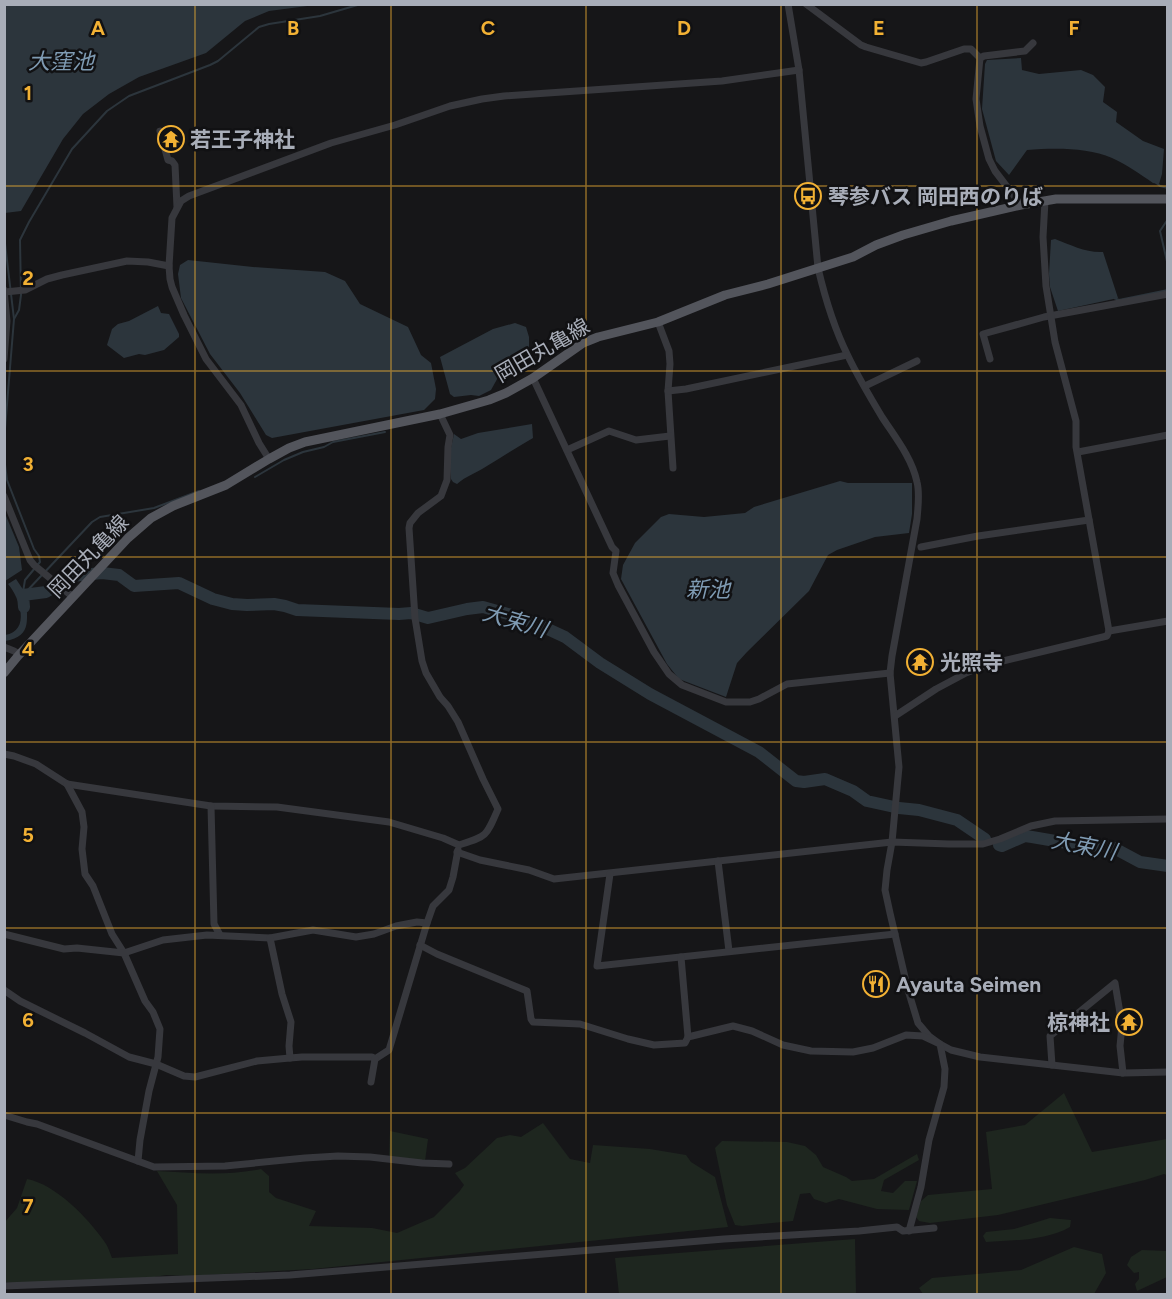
<svg xmlns="http://www.w3.org/2000/svg" width="1172" height="1299" font-family="Figtree,'Noto Sans JP',sans-serif">
<style>
.green{fill:#1e261f}
.water{fill:#2c353c}
.lines{fill:none;stroke-linecap:round;stroke-linejoin:round}
.stream{stroke:#2c353c;stroke-width:2}
.river{stroke:#2c353c;stroke-width:12}
.minor{stroke:#37383d;stroke-width:7}
.major{stroke:#53555c;stroke-width:9}
.grid{fill:none;stroke:#f2b134;stroke-width:1.5;stroke-opacity:0.55}
.labels{text-anchor:middle;dominant-baseline:central;stroke-width:5;stroke-linejoin:round;paint-order:stroke}
.poi-label{font-size:21px;font-weight:bold;fill:#a8adb8;stroke:#111113;text-anchor:start}
.street-label{font-size:21px;fill:#a8adb8;stroke:#111113}
.water-label{font-size:22px;font-style:italic;fill:#7f9bb3;stroke:#111113}
.grid-label{font-size:20px;text-anchor:middle;font-weight:bold;fill:#f2b134;stroke:#111113;stroke-width:5;stroke-linejoin:round;paint-order:stroke}
</style>
<rect width="100%" height="100%" fill="#161618"/>
<g class="green">
<polygon points="1064,1093 1092,1152 1167,1139 1167,1175 1164,1174 1145,1180 998,1215 930,1223 919,1221 916,1217 921,1201 928,1195 992,1189 986,1132 1025,1125"/>
<path d="M 543,1123 L 570,1159 L 590,1163 L 593,1145 L 650,1149 L 686,1155 L 691,1162 L 715,1177 L 728,1227 L 313,1269 L 187,1276 L 166,1275 L 143,1279 L 24,1284 L 5,1282 L 4,1223 L 17,1208 L 27,1179 C 55,1184 88,1218 104,1241 C 108,1246 110,1253 112,1258 L 178,1254 L 177,1205 L 157,1171 C 191,1173 227,1176 261,1169 L 269,1176 L 269,1192 L 276,1198 L 316,1211 L 309,1226 L 372,1228 L 397,1233 L 434,1217 L 459,1192 L 464,1185 L 455,1173 L 465,1168 L 497,1138 L 510,1135 L 521,1137 Z"/>
<polygon points="390,1131 428,1139 425,1161 389,1157"/>
<polygon points="722,1141 787,1142 805,1146 816,1155 823,1167 846,1177 852,1181 874,1179 917,1154 919,1160 884,1180 881,1191 893,1193 905,1181 917,1181 909,1210 877,1209 839,1199 826,1203 814,1199 810,1193 800,1194 793,1221 742,1226 735,1225 727,1205 715,1148"/>
<path d="M 1050,1218 L 1071,1220 L 1070,1227 C 1045,1241 1014,1240 986,1242 L 983,1236 L 986,1232 L 1014,1229 Z"/>
<polygon points="855,1239 856,1294 619,1294 615,1258"/>
<polygon points="1074,1247 1102,1254 1106,1273 1094,1294 923,1294 919,1288 932,1278 1021,1270"/>
<polygon points="1142,1250 1167,1251 1167,1277 1137,1291 1135,1284 1139,1279 1139,1272 1134,1273 1127,1265 1131,1257"/>
</g>
<g class="water">
<polygon points="4,5 5,4 315,5 269,11 245,21 206,53 139,77 109,94 83,114 63,139 21,211 5,213"/>
<path d="M 1021,58 L 1022,70 L 1039,74 L 1081,70 L 1093,75 L 1105,87 L 1103,102 L 1117,112 L 1116,122 L 1143,141 L 1164,149 L 1162,174 L 1159,184 L 1153,183 C 1140,174 1126,164 1112,158 C 1087,147 1053,148 1027,150 L 1009,175 L 996,161 L 982,109 L 985,64 L 987,60 Z"/>
<path d="M 1055,239 C 1071,245 1086,253 1103,252 L 1118,298 L 1058,311 L 1050,287 L 1049,274 L 1051,240 Z"/>
<polygon points="188,260 253,267 325,272 345,281 360,304 408,327 421,355 431,363 436,389 435,399 424,410 272,438 266,435 240,393 210,354 181,298 178,274 180,265"/>
<polygon points="158,306 161,313 169,314 179,334 179,337 164,350 145,355 139,354 124,358 107,345 112,329 118,324 129,321"/>
<polygon points="515,323 526,327 529,337 529,348 512,368 501,372 491,390 479,396 471,395 454,397 450,394 440,357 493,329"/>
<path d="M 532,424 L 533,438 C 517,447 502,457 487,466 C 476,473 466,476 457,484 L 453,482 L 451,479 L 449,457 L 454,434 L 461,439 L 478,433 Z"/>
<polygon points="840,481 848,483 912,483 912,514 909,533 875,537 837,550 828,555 809,591 747,652 737,663 726,697 679,679 667,664 621,579 623,565 635,543 661,517 669,514 704,517 745,513 754,507"/>
<polygon points="4,511 19,547 22,570 5,581"/>
<path d="M 16,579 L 22,588 L 27,593 C 25,617 35,636 5,641 L 5,635 C 31,631 20,598 8,584 Z"/>
</g>
<g class="lines">
<g class="stream">
<polyline points="1154,181 1160,186 1168,188"/>
<polyline points="1168,219 1160,231 1168,266"/>
<polyline points="4,235 14,319 4,441"/>
<polyline points="1114,298 1119,300 1168,290"/>
<polyline points="14,319 19,310 21,295 20,240 29,222 72,149 107,111 129,96 210,65 218,61 259,27 269,24 320,16 361,4"/>
<polyline points="4,457 7,480 34,549 39,556 40,562 25,580 23,592"/>
<polyline points="255,477 284,460 303,452 324,447 333,442 385,432"/>
<polyline points="25,593 92,522 100,517 154,508 199,491"/>
</g>
<g class="river">
<polyline points="24,607 23,595 46,592 72,576 102,573 119,575 134,586 179,583 213,599 232,604 247,605 274,604 285,606 297,610 399,614 411,613 428,618 467,609 483,607 508,614 539,625 565,637 600,663 650,694 759,752 796,781 804,782 825,779 853,791 867,801 899,808 919,810 957,820 985,839"/>
<polyline points="999,845 1002,846 1025,836 1032,837 1067,843 1112,847 1140,862 1168,866"/>
</g>
<g class="minor">
<path d="M 788,4 L 799,70 L 818,268 C 825,298 834,328 848,356 C 858,377 870,397 882,417 C 895,437 912,458 917,482 C 920,494 918,506 917,519 L 892,656 L 890,673 L 899,767 L 892,842 L 887,870 L 885,890 L 890,913 L 908,990 L 918,1023 L 929,1036 L 940,1044 L 951,1050 L 980,1057 L 1123,1073 L 1168,1072"/>
<polyline points="806,4 861,45 866,47 921,63 926,62 964,49 971,49 980,58"/>
<polyline points="980,58 976,99 980,126 989,159 995,171 1021,205"/>
<polyline points="980,58 984,56 1025,51 1033,43"/>
<polyline points="160,131 168,160 172,161 175,165 177,207"/>
<polyline points="4,290 7,321 4,359"/>
<polyline points="5,292 25,290 47,279 62,275 127,261 148,262 169,266"/>
<polyline points="658,322 669,351 670,364 668,391 673,468"/>
<polyline points="990,359 983,334 1044,317 1168,294"/>
<polyline points="533,378 612,547 616,551 613,573 618,585 654,652 669,674 682,685 726,702 750,702 759,699 787,684 890,673"/>
<polyline points="865,386 917,361"/>
<polyline points="668,391 686,389 847,355"/>
<polyline points="567,450 609,431 636,440 670,436"/>
<polyline points="1078,452 1168,435"/>
<polyline points="269,459 259,443 241,405 206,359 184,315 172,287 170,279 169,266 172,218 181,201 189,196 331,143 395,125 450,106 482,99 504,96 722,81 799,70"/>
<polyline points="4,496 30,560 34,565 73,597"/>
<polyline points="921,547 978,536 1089,520"/>
<polyline points="1109,631 1168,621"/>
<polyline points="4,647 14,651 19,654"/>
<polyline points="895,716 936,689 966,673 986,665 1107,636 1109,631 1076,447 1076,421 1055,342 1046,286 1043,237 1045,201"/>
<path d="M 4,754 L 14,756 L 36,764 L 67,784 L 211,806 L 277,807 L 389,822 L 443,838 L 459,845 C 487,836 486,837 498,809 L 483,779 L 458,722 L 448,706 L 440,697 L 426,673 L 422,661 L 415,618 L 409,528 L 410,523 L 418,513 L 441,496 L 447,480 L 448,447 L 450,435 L 440,414"/>
<polyline points="67,784 82,812 84,827 82,849 85,874 93,886 112,934 124,953 145,1001 153,1012 160,1029 158,1057 149,1091 140,1140 138,1161"/>
<polyline points="211,806 214,924 220,935"/>
<polyline points="457,852 480,860 529,870 554,879 892,842 949,844 983,844 1000,839 1031,826 1055,821 1168,819"/>
<polyline points="718,861 729,951"/>
<polyline points="610,874 597,966 895,934"/>
<polyline points="4,934 64,949 77,948 124,953 163,940 207,935 270,938 313,930 356,937 374,934 396,926 417,922 427,923"/>
<polyline points="270,938 282,994 291,1022 289,1046 290,1058 302,1057 372,1057 375,1059 389,1050 427,923 433,906 449,890 453,877 458,850"/>
<polyline points="420,945 437,954 527,991 531,1019 533,1022 580,1024 628,1039 654,1045 685,1043 688,1037 733,1026 752,1031 783,1045 811,1051 853,1052 873,1048 906,1035 923,1036 940,1044 945,1069 944,1087 929,1140 921,1187 909,1231"/>
<polyline points="681,957 688,1037"/>
<polyline points="4,990 20,1001 85,1033 129,1057 156,1064 184,1076 195,1077 257,1061 290,1058"/>
<polyline points="1052,1065 1050,1036 1115,983 1122,1025 1120,1046 1123,1073"/>
<polyline points="371,1082 375,1059"/>
<polyline points="4,1115 27,1122 37,1124 154,1167 225,1166 305,1158 338,1156 370,1157 422,1163 449,1164"/>
<polyline points="4,1286 290,1275 724,1239 859,1231 897,1227 903,1231 934,1228"/>
</g>
<polyline class="major" points="4,673 18,656 128,538 151,518 173,506 226,485 269,459 289,448 305,442 440,414 489,400 506,393 533,378 583,343 598,337 658,322 725,295 768,284 853,257 876,245 903,235 951,221 1021,205 1056,199 1168,199"/>
</g>
<path class="grid" d="M 195,4 L 195,1294M 391,4 L 391,1294M 586,4 L 586,1294M 781,4 L 781,1294M 977,4 L 977,1294M 4,186 L 1168,186M 4,371 L 1168,371M 4,557 L 1168,557M 4,742 L 1168,742M 4,928 L 1168,928M 4,1113 L 1168,1113"/>
<defs>
<symbol id="temple-ring" viewBox="-11 -11 22 22"><circle r="9.5" fill="#111113" stroke="#f2b134" stroke-width="1.5"/><path d="M0-6L5-2H3V0L6.5 2.5H4V6H1.5V3h-3V6H-4V2.5H-6.5L-3 0V-2H-5Z" fill="#f2b134"/></symbol>
<symbol id="bus-ring" viewBox="-11 -11 22 22"><circle r="9.5" fill="#111113" stroke="#f2b134" stroke-width="1.5"/><path d="M-5-6H5V4H4V6H2V4H-2V6H-4V4H-5ZM-3.5-4V0h7V-4ZM-3.5 1.2v1.5H-2V1.2ZM2 1.2v1.5H3.5V1.2Z" fill="#f2b134"/></symbol>
<symbol id="restaurant-ring" viewBox="-11 -11 22 22"><circle r="9.5" fill="#111113" stroke="#f2b134" stroke-width="1.5"/><path d="M-5-6h1v4h1v-4h1v4h1v-4h1v5L-1.5 .5V6h-2V.5L-5-1ZM5-6V6H3V1.5H1.5Q1.5-4 5-6Z" fill="#f2b134"/></symbol>
</defs>
<g fill-rule="evenodd">
<use href="#temple-ring" x="156" y="124" width="30" height="30"/>
<use href="#bus-ring" x="793" y="181" width="30" height="30"/>
<use href="#temple-ring" x="905" y="647" width="30" height="30"/>
<use href="#restaurant-ring" x="861" y="969" width="30" height="30"/>
<use href="#temple-ring" x="1114" y="1007" width="30" height="30"/>
</g>
<g class="labels">
<g class="poi-label">
<text x="190" y="139">若王子神社</text>
<text x="828" y="196">琴参バス 岡田西のりば</text>
<text x="940" y="662">光照寺</text>
<text x="896" y="984">Ayauta Seimen</text>
<text x="1110" y="1022" text-anchor="end">椋神社</text>
</g>
<g class="street-label">
<text transform="translate(542 350) rotate(-30)">岡田丸亀線</text>
<text transform="translate(88 556) rotate(-46)">岡田丸亀線</text>
</g>
<g class="water-label">
<text x="61" y="61">大窪池</text>
<text x="708" y="589">新池</text>
<text transform="translate(515 621) rotate(16)">大束川</text>
<text transform="translate(1084 846) rotate(11)">大束川</text>
</g>
</g>
<g class="grid-label">
<text x="98" y="35">A</text>
<text x="293" y="35">B</text>
<text x="488" y="35">C</text>
<text x="684" y="35">D</text>
<text x="879" y="35">E</text>
<text x="1074" y="35">F</text>
<text x="28" y="100">1</text>
<text x="28" y="285">2</text>
<text x="28" y="471">3</text>
<text x="28" y="656">4</text>
<text x="28" y="842">5</text>
<text x="28" y="1027">6</text>
<text x="28" y="1213">7</text>
</g>
<rect width="1172" height="1299" fill="none" stroke="#a8adb8" stroke-width="12"/>
</svg>
